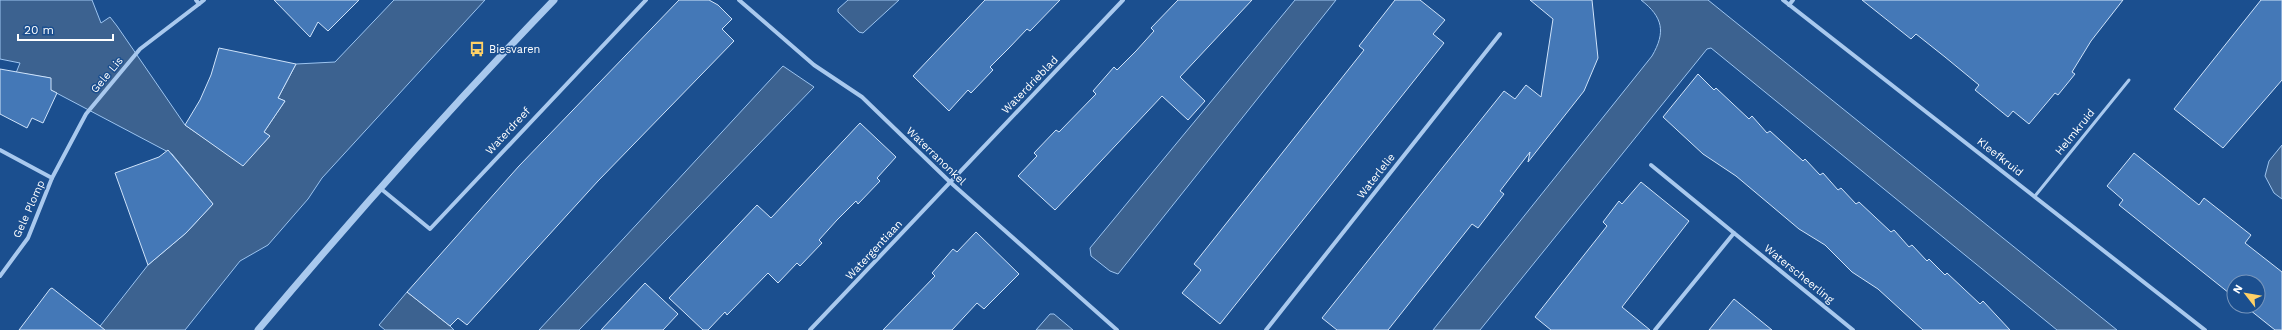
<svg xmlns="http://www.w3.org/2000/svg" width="2282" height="330" font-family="'Work Sans',sans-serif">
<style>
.water{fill:#3c6290;stroke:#9cc4f0}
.building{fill:#4478b7;stroke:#cfe3fa}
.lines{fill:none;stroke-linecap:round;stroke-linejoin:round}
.service{stroke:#a9c9ee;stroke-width:3}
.minor{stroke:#a9c9ee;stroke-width:4}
.tertiary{stroke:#a9c9ee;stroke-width:7}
.labels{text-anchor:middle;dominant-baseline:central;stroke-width:3;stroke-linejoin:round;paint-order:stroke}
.poi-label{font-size:11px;fill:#fff;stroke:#1b4f8f;text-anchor:start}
.street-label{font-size:11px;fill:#fff;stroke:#1b4f8f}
</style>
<rect width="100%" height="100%" fill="#1b4f8f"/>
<g class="water">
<polygon points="0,0 92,0 101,23 110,17 117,26 185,125 243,165 270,136 264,132 285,101 278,98 296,64 335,62 394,0 485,0 322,178 308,199 268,245 240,261 185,330 97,330 148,265 186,233 213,204 172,154 47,88 50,78 26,74 25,77 16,73 20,63 0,59"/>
<polygon points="848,0 899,0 863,33 859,32 838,12 838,9"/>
<polygon points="1295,0 1336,0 1118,274 1110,271 1091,256 1090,248"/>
<path d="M 1641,0 L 1708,0 L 2117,330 L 2057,330 L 1711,48 L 1707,49 L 1480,330 L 1433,330 L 1652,56 C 1666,32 1663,17 1641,0 Z"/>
<polygon points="783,66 814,87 579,330 539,330"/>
<polygon points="2282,145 2282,199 2274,193 2265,176 2269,161"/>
<polygon points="407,292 450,326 454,330 385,330 379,325"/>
<polygon points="1050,314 1054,314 1073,330 1036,330"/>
</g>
<g class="building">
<polygon points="274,0 359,0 328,31 318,22 310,37"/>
<polygon points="679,0 709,0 718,5 732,19 722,29 734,41 598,181 467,325 458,318 450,326 407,292 519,166"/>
<polygon points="985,0 1060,0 1030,31 1027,29 1009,48 990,67 993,70 971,93 968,90 949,111 913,76"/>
<polygon points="1178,0 1252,0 1180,77 1205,101 1188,120 1162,96 1055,210 1018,176 1037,156 1034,153 1056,130 1059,132 1096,94 1093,91 1114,67 1117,70 1136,51 1154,31 1151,28"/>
<polygon points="1395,0 1420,0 1445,20 1433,34 1444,43 1220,324 1182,293 1201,270 1194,264 1364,50 1359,46"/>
<polygon points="1530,0 1592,0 1598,58 1584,91 1528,162 1530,152 1500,191 1504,194 1478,228 1472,224 1388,330 1337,330 1322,318 1504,91 1515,99 1526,85 1541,97 1553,19"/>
<polygon points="1862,0 2123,0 2091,41 2072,72 2075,74 2058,95 2055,93 2029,124 2013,111 2008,117 1975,90 1979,85 1945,57 1916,34 1911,39"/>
<polygon points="2261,0 2282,0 2282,80 2223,148 2174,109"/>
<polygon points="219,48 296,64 278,98 285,101 264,132 270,136 243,166 185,125 200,100 211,75"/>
<polygon points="0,69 51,78 51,90 57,93 43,123 32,118 27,128 0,114"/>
<polygon points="1698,74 1714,90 1716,88 1749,119 1752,116 1767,133 1770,131 1803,161 1805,159 1820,175 1823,173 1838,190 1841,188 1856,204 1859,202 1891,232 1894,230 1909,247 1912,245 1927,261 1929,259 1945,275 1947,273 1980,304 1983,301 2010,330 1923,330 1878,289 1852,272 1825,245 1799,229 1736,176 1703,154 1663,117"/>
<polygon points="860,123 896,157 877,178 880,181 858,204 856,201 837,220 819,240 822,243 800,266 797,263 778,283 768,273 727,315 725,312 708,330 703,330 669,298 757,205 771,218"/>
<polygon points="168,150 213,204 186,233 148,265 115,173 159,157"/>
<polygon points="2134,153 2199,205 2204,198 2251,235 2245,243 2282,272 2282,330 2275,330 2245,306 2258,306 2258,282 2234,282 2234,297 2119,205 2123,200 2107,186"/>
<polygon points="1641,182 1689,221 1622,307 1650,330 1551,330 1535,317 1607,226 1603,222 1619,201 1622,204"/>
<polygon points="976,232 1019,274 984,309 977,303 952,330 883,330 935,276 932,273 953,249 957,252"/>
<polygon points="645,283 678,314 663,330 601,330"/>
<polygon points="52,288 105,330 19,330 50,289"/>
<polygon points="1734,299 1772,330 1709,330"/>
</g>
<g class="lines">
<polyline class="service" points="2035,196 2129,80"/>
<g class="minor">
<polyline points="196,0 199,4 204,0"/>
<polyline points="739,0 814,65 862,97 950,182 1117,330"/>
<polyline points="1783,0 2205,330"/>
<polyline points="1789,5 1793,0"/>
<polyline points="0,150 52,178 28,238 0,276"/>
<polyline points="1651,165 1734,233"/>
<polyline points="52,178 86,114 140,49 199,4"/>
<polyline points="380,188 430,229 646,0"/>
<polyline points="810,330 1123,0"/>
<polyline points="1266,330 1500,34"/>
<polyline points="1655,330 1734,233 1853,330"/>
</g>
<path class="tertiary" d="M 258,330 C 353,217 451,107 554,0"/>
</g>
<defs>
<symbol id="bus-bare" viewBox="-9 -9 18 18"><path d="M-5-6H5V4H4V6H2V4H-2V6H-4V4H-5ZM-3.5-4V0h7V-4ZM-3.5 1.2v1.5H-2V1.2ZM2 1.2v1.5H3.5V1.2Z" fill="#ffd166" stroke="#1b4f8f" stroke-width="2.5" paint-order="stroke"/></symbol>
</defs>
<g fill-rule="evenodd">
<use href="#bus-bare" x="466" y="38" width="22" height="22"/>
</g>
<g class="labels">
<g class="poi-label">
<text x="489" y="49">Biesvaren</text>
</g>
<g class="street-label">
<text transform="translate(107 75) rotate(-50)">Gele Lis</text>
<text transform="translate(1030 85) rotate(-46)">Waterdrieblad</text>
<text transform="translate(508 131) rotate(-47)">Waterdreef</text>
<text transform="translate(2075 132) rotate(-51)">Helmkruid</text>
<text transform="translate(936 156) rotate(44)">Waterranonkel</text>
<text transform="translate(2000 157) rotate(38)">Kleefkruid</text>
<text transform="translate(1376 176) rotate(-52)">Waterlelie</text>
<text transform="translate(29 209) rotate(-66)">Gele Plomp</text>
<text transform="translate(874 250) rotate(-47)">Watergentiaan</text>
<text transform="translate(1799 274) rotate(39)">Waterscheerling</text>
</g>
</g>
<g transform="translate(2246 294) rotate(301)"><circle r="19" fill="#1b4f8f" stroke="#7695bc"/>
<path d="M0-3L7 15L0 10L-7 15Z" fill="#ffd166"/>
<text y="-6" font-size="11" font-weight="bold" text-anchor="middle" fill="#ffffff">N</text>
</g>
<path d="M18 34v6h95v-6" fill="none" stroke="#ffffff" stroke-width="2"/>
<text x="24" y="34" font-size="12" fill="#ffffff" stroke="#1b4f8f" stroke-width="3" paint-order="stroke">20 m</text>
</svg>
